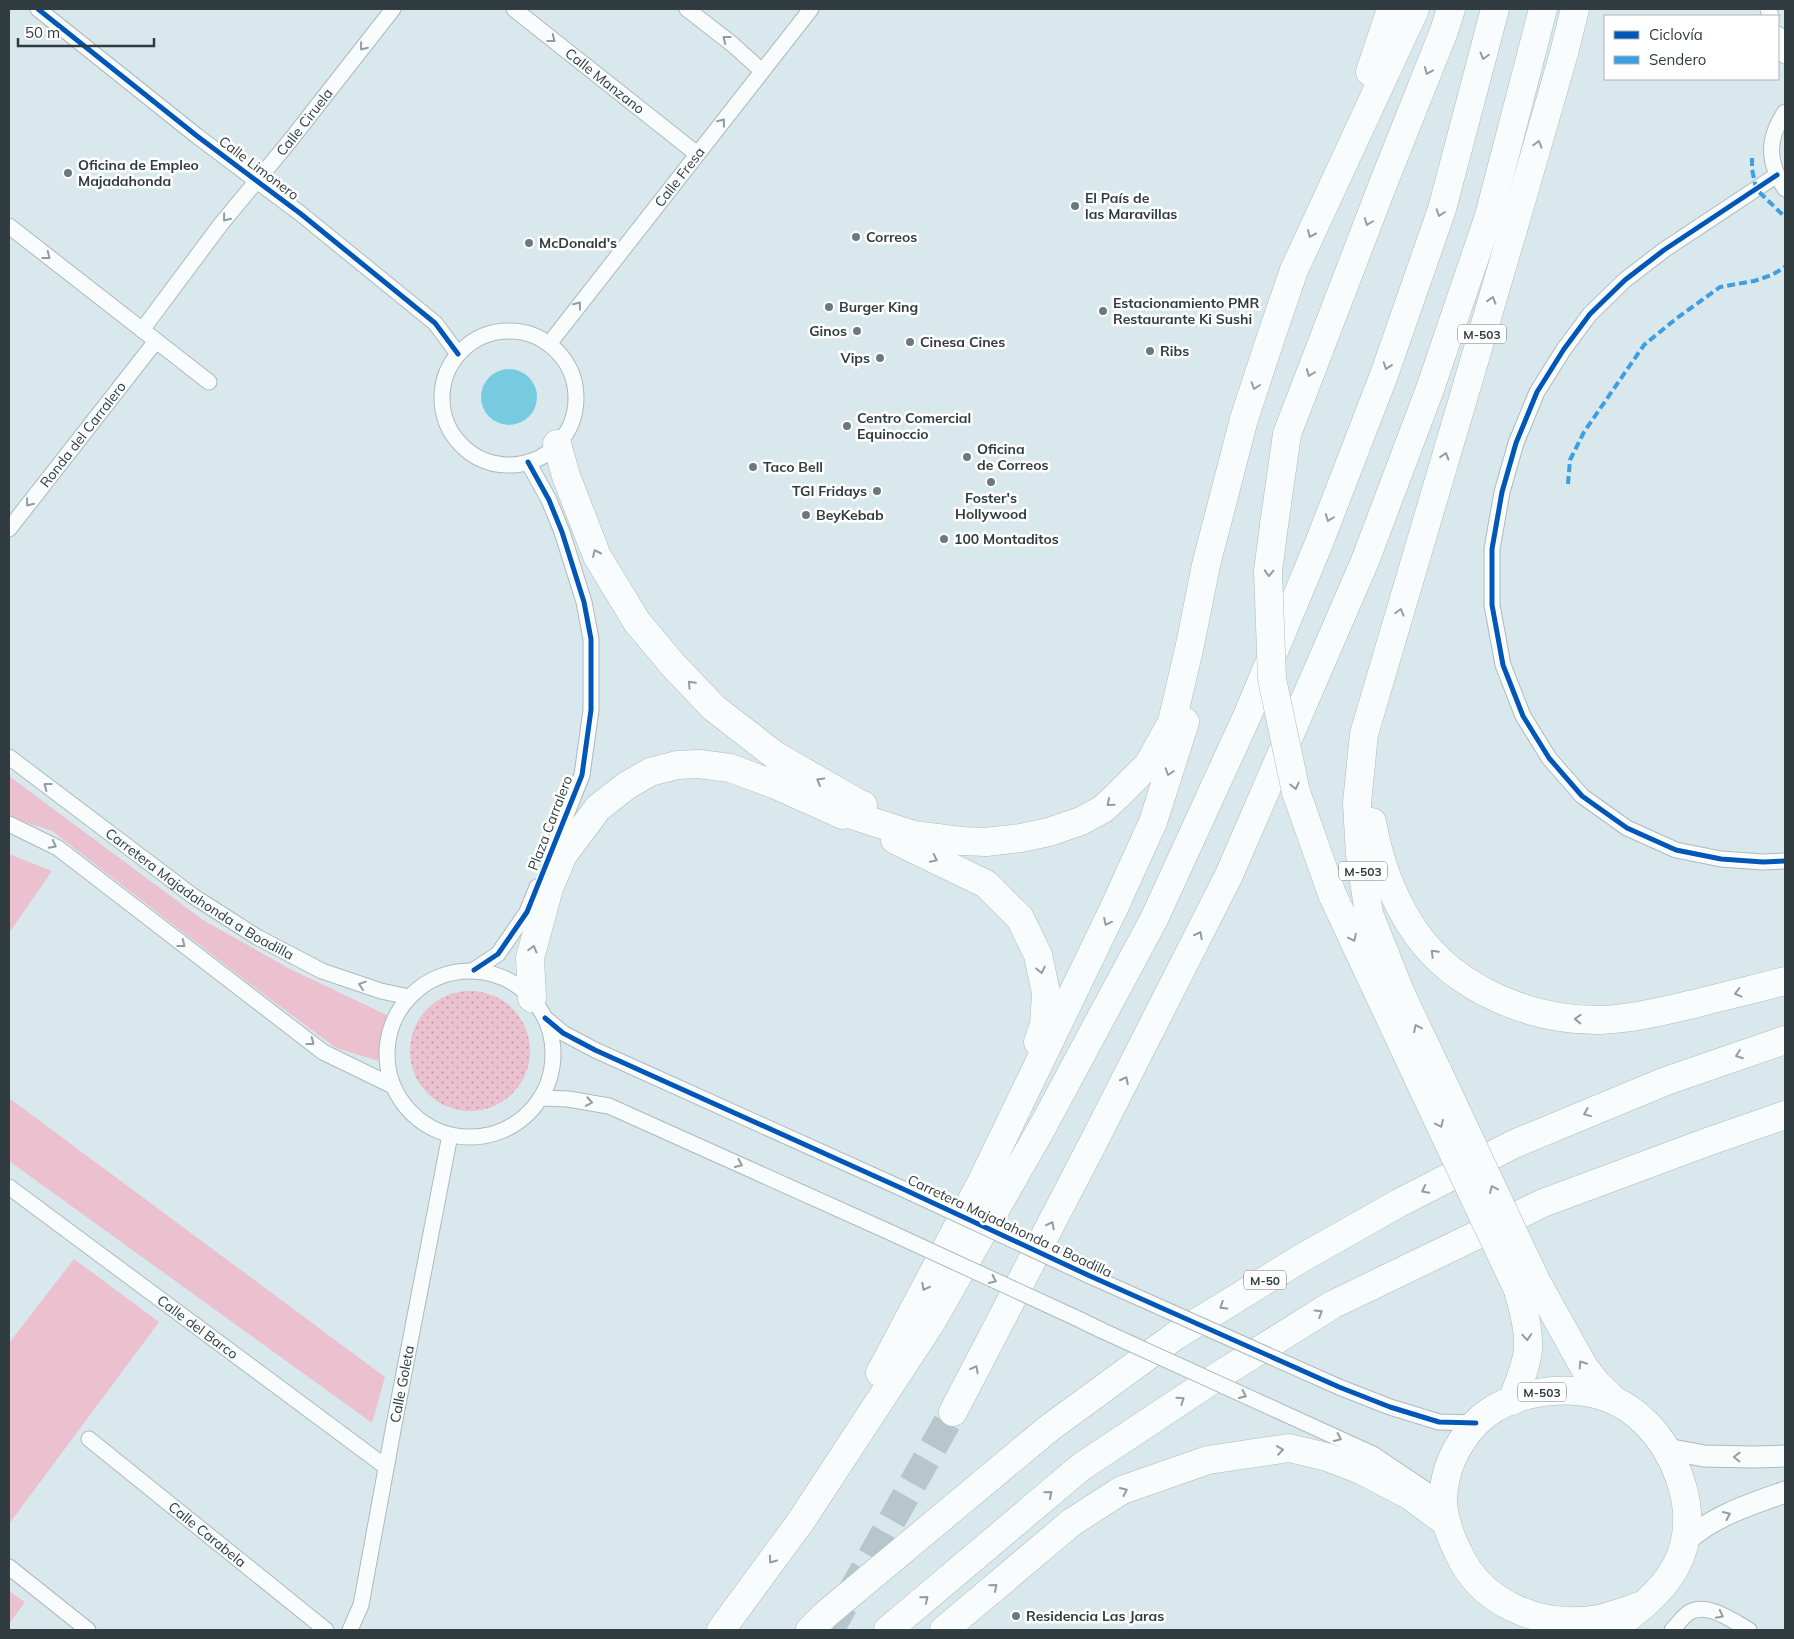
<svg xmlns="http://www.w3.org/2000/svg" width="1794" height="1639" font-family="Mulish,sans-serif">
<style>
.green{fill:#ebc1d0}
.garden{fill:url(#garden-dots)}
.water{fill:#77cbe1}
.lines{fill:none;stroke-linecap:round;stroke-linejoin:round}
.highway-tunnel{stroke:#b7c6ca;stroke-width:28;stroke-dasharray:28 14;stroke-linecap:butt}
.street-casing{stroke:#aeb9bd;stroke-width:17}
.secondary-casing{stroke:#aeb9bd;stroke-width:23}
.highway-casing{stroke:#aeb9bd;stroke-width:29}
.street{stroke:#f9fcfc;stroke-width:15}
.secondary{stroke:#f9fcfc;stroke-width:21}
.highway{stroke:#f9fcfc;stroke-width:28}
.street-bridge-casing{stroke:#aeb9bd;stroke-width:17;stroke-linecap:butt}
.highway-bridge-casing{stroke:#aeb9bd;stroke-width:29;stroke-linecap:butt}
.street-bridge{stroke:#f9fcfc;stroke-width:15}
.highway-bridge{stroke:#f9fcfc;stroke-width:28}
.quiet{stroke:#3e9ee3;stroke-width:4;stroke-dasharray:8 4;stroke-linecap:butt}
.cycleway-casing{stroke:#fff;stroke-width:8}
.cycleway{stroke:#0057b8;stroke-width:5}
.oneway{stroke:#959c9e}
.poi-dot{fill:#6c787d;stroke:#fff;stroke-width:2}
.labels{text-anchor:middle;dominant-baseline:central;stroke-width:5;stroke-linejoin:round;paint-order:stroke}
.shield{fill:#fff;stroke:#6f7679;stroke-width:1}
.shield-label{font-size:12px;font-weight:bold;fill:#313c40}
.street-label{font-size:14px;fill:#313c40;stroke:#fff}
.poi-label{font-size:14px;font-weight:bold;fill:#313c40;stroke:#fff;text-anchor:start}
</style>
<defs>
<pattern id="garden-dots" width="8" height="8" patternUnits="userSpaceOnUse" patternTransform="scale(1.25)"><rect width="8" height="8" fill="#ebc1d0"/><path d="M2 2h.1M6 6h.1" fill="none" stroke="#bf9eaa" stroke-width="1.8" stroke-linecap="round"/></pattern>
</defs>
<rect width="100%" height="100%" fill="#d9e8ed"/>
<g class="green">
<polygon points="9,776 203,920 290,969 389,1016 378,1061 336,1048 250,984 52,831 9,817"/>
<polygon points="9,854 52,871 9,933"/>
<polygon points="9,1098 385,1377 372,1423 9,1161"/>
<polygon points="74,1259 159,1322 9,1524 9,1343"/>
<polygon points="9,1591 25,1602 9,1624"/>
</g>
<circle class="garden" cx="470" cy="1051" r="60"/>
<circle class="water" cx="509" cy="397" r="28"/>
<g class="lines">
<polyline class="highway-tunnel" points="830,1630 953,1412"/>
<defs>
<g id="street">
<polyline points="38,9 197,136 301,214 435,323 458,354"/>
<path id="s1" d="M 514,9 L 697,154"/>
<polyline points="687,9 732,44 762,71"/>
<polyline points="1768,9 1771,16"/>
<polyline points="1778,34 1785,56"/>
<path d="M 1785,112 C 1767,139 1767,161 1785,189"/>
<polyline points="1777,175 1664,250 1625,280 1590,314 1564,349 1537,392 1516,443 1502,492 1492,549 1492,605 1503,665 1523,716 1549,758 1582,796 1627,828 1676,850 1721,859 1763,862 1785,861"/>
<polyline points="9,226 209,382"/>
<path id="s2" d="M 142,330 L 221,224 L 289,142 L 393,9"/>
<circle cx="509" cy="398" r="67"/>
<path id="s3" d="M 549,344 L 811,9"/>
<polyline points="528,462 549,500 562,532 584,602 591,639 591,710 582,775 548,861"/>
<path id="s4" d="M 9,529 L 156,341"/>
<path id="s5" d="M 9,757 L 193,896 L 257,937 L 322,971 L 381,991 L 409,997"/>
<polyline points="9,824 58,848 323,1052 393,1086"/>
<polyline points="474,970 498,954 527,912 537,887"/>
<circle cx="470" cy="1054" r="83"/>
<polyline points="545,1018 563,1033 595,1050 901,1188"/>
<polyline points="541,1098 568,1099 609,1106 885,1230"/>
<path id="s6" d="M 9,1187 L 386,1467"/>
<polyline points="1090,1276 1126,1292"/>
<polyline points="1074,1317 1103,1331"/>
<polyline points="1339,1387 1390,1407 1439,1422 1476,1423"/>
<polyline points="1294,1418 1373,1454 1443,1501"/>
<path id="s7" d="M 89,1439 L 326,1630"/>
<polyline points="9,1567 88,1630"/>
<path id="s8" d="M 350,1630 L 361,1605 L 394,1425 L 450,1135"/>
<path d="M 1672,1630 C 1677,1625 1682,1618 1688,1613 C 1707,1601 1733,1621 1749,1630"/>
</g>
<g id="secondary">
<polyline points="1667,1449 1704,1456 1754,1457 1785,1456"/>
<path d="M 1686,1541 C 1713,1516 1751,1504 1785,1492"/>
</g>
<g id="highway">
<polyline points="1370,72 1391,9"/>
<polyline points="557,444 566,476 597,556 637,622 673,665 714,708 776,756 856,802 863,805"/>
<polyline points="1274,525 1287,434 1383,184 1444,31 1451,9"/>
<polyline points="827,807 914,835 961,841 986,842 1021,838 1049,832 1081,821 1103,809 1117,796 1148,765 1172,722 1190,645 1206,565 1244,419 1271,337 1294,270 1415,9"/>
<path d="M 1372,822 C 1379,861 1393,900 1416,933 C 1456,990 1532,1021 1601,1020 C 1632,1019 1663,1011 1694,1004 C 1724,996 1755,989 1785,981"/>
<polyline points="895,840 986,884 1020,918 1038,955 1046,993 1044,1025 1038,1042"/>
<polyline points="1332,894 1419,1080"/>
<polyline points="532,998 530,958 549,888 563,855 598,808 626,786 650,772 677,765 699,764 730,768 776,785 843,815"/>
<polyline points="1438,1072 1401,994 1369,914 1360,855 1357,803 1364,734 1515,223 1564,53 1575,9"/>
<polyline points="1536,1281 1584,1367 1596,1383 1613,1399"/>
<polyline points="880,1373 981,1183 1113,910 1153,822 1185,722"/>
<path d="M 1512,1401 C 1518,1384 1527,1366 1528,1348 C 1529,1328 1523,1309 1518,1290"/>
<polyline points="953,1412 1091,1147 1229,875 1365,561 1430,389 1489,216 1543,9"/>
<polyline points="721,1630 801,1521 932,1321 1044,1124 1154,919 1248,714 1319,543 1384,375 1442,209 1495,9"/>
<polyline points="810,1630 825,1615 1048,1429 1175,1336 1300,1259 1399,1203 1514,1144 1666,1081 1785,1040"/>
<polyline points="888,1630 1081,1467 1215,1378 1332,1305 1543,1203 1710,1141 1785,1115"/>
<polyline points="944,1630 1072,1522 1122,1490 1208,1460 1289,1448 1327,1457 1361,1470 1409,1495 1447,1523"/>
<path d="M 1613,1630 C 1632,1614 1656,1597 1670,1576 C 1688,1550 1691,1518 1683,1489 C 1673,1452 1650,1418 1615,1401 C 1574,1381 1507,1390 1475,1424 C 1456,1445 1444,1471 1443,1499 C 1443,1517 1450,1536 1458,1552 C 1481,1604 1539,1627 1593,1620 C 1610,1617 1626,1611 1642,1605"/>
</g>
</defs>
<use href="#street" class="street-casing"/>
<use href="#secondary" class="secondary-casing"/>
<use href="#highway" class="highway-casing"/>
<use href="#street" class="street"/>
<use href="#secondary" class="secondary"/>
<use href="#highway" class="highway"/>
<defs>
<g id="street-bridge">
<polyline points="901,1188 1090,1276"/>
<polyline points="885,1230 1074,1317"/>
<polyline points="1126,1292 1339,1387"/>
<polyline points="1103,1331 1294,1418"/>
</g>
<g id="highway-bridge">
<polyline points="1274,525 1268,571 1272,679 1296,792 1332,894"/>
<polyline points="1438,1072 1536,1281"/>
<polyline points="1419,1080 1518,1290"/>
</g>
</defs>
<use href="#street-bridge" class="street-bridge-casing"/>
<use href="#highway-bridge" class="highway-bridge-casing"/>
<use href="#street-bridge" class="street-bridge"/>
<use href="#highway-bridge" class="highway-bridge"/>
<g class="quiet">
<polyline points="1752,158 1752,169 1756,189 1785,217"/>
<polyline points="1568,484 1570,460 1584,432 1644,345 1677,318 1720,287 1754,281 1772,275 1785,267"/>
</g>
<defs>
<g id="cycleway">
<polyline points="38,9 197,136 301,214 435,323 458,354"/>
<polyline points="1777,175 1664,250 1625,280 1590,314 1564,349 1537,392 1516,443 1502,492 1492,549 1492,605 1503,665 1523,716 1549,758 1582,796 1627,828 1676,850 1721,859 1763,862 1785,861"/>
<polyline points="474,970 498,954 527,912 582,775 591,710 591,639 584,602 562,532 549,500 528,462"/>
<polyline points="545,1018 563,1033 595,1050 901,1188 1090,1276 1339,1387 1390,1407 1439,1422 1476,1423"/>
</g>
</defs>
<use href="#cycleway" class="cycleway-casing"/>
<use href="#cycleway" class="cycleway"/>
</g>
<defs><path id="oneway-chevron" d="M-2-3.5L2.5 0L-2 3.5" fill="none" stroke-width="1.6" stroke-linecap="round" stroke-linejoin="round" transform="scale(1.25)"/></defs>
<g class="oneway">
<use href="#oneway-chevron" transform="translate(552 39) rotate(38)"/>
<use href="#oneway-chevron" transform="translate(726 39) rotate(-142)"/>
<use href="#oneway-chevron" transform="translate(363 47) rotate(128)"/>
<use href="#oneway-chevron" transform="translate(1484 56) rotate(105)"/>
<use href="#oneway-chevron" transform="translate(1428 71) rotate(112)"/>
<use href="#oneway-chevron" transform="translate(722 122) rotate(-52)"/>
<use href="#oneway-chevron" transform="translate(1538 144) rotate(-74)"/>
<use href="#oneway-chevron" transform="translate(1440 213) rotate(108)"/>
<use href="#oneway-chevron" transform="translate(226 218) rotate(129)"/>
<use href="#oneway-chevron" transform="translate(1368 222) rotate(111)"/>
<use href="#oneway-chevron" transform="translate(1311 234) rotate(114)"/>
<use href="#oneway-chevron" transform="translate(47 256) rotate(38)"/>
<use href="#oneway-chevron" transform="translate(1492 300) rotate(-73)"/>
<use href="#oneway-chevron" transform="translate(578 305) rotate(-52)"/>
<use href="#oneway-chevron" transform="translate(1387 366) rotate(109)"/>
<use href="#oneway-chevron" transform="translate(1310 373) rotate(111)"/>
<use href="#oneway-chevron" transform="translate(1255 386) rotate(108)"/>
<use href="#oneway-chevron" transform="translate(1445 456) rotate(-73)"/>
<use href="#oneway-chevron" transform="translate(29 503) rotate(128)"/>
<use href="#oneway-chevron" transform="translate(1329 518) rotate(111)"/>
<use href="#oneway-chevron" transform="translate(596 553) rotate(-114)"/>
<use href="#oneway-chevron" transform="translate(1269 573) rotate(92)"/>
<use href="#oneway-chevron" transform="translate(1400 612) rotate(-74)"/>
<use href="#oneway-chevron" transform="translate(691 684) rotate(-134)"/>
<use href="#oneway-chevron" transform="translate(1169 772) rotate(108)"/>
<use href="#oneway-chevron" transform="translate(820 781) rotate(-150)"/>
<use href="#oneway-chevron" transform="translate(47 786) rotate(-143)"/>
<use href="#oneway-chevron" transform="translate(1295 786) rotate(77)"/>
<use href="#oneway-chevron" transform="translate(1110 803) rotate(140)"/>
<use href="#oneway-chevron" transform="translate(53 845) rotate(28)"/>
<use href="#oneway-chevron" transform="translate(934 859) rotate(26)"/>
<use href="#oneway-chevron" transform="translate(1107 922) rotate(116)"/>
<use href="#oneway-chevron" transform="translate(1199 935) rotate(-63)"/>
<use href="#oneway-chevron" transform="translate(1353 938) rotate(65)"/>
<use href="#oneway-chevron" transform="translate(182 944) rotate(38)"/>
<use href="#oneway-chevron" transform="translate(533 949) rotate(-75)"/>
<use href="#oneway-chevron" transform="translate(1434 953) rotate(-135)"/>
<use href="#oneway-chevron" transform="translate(1041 970) rotate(78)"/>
<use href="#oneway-chevron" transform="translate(362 985) rotate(-161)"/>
<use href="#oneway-chevron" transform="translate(1738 993) rotate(166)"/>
<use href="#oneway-chevron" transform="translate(1578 1019) rotate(-178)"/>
<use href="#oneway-chevron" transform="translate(1417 1028) rotate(-116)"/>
<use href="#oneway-chevron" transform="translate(311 1042) rotate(37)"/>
<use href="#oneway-chevron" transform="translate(1739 1055) rotate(160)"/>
<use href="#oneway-chevron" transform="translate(1125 1080) rotate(-63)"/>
<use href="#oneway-chevron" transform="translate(589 1102) rotate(10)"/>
<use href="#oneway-chevron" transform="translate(1587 1113) rotate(158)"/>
<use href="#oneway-chevron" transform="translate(1440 1124) rotate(65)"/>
<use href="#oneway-chevron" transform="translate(739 1164) rotate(24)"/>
<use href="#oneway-chevron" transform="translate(1493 1189) rotate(-115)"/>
<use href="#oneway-chevron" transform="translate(1425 1190) rotate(153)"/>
<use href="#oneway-chevron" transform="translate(1051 1225) rotate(-62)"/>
<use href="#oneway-chevron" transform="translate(993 1280) rotate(25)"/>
<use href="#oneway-chevron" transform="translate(925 1287) rotate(118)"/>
<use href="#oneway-chevron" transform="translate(1223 1306) rotate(148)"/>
<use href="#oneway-chevron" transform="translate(1319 1313) rotate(-32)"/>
<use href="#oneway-chevron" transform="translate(1527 1337) rotate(86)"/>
<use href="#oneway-chevron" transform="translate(1582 1364) rotate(-123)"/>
<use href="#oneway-chevron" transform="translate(975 1369) rotate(-62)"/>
<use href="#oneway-chevron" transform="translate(1243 1395) rotate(24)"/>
<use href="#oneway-chevron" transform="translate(1181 1400) rotate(-34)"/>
<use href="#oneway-chevron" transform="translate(1338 1438) rotate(25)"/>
<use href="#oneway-chevron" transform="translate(1280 1450) rotate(-8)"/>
<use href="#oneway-chevron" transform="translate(1737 1457) rotate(-179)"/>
<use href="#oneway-chevron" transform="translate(1124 1491) rotate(-24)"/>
<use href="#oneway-chevron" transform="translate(1049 1494) rotate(-40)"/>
<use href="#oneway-chevron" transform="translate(1727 1515) rotate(-24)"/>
<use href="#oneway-chevron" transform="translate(772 1560) rotate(126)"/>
<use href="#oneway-chevron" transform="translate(994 1587) rotate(-41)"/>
<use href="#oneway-chevron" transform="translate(925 1599) rotate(-40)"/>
<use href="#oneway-chevron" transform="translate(1720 1615) rotate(27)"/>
</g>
<g class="poi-dot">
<circle cx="68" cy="173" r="5"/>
<circle cx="1075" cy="206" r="5"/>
<circle cx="856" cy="237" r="5"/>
<circle cx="529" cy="243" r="5"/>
<circle cx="829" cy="307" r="5"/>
<circle cx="1103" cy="311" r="5"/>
<circle cx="857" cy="331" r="5"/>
<circle cx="910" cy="342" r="5"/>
<circle cx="1150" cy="351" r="5"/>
<circle cx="880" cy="358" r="5"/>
<circle cx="847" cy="426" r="5"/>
<circle cx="967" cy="457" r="5"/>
<circle cx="753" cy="467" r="5"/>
<circle cx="991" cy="482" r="5"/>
<circle cx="877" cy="491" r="5"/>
<circle cx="806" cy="515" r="5"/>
<circle cx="944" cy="539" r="5"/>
<circle cx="1016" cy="1616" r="5"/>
</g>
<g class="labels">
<g class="shield">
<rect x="1458" y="324.5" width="48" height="19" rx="4"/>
<rect x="1339" y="861.5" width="48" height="19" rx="4"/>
<rect x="1244" y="1270.5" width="42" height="19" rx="4"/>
<rect x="1518" y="1382.5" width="48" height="19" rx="4"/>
</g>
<g class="shield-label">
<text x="1482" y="334">M-503</text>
<text x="1363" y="871">M-503</text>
<text x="1265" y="1280">M-50</text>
<text x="1542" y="1392">M-503</text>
</g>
<g class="street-label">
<text stroke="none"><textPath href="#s1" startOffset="116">Calle Manzano</textPath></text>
<text stroke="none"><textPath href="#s2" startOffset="264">Calle Ciruela</textPath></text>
<text transform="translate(259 168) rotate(37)">Calle Limonero</text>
<text stroke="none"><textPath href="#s3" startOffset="212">Calle Fresa</textPath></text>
<text stroke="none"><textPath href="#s4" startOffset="120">Ronda del Carralero</textPath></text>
<text transform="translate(550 823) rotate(-69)">Plaza Carralero</text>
<text stroke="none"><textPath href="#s5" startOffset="235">Carretera Majadahonda a Boadilla</textPath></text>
<text transform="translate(1010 1226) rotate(25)">Carretera Majadahonda a Boadilla</text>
<text stroke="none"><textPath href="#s6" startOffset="235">Calle del Barco</textPath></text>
<text stroke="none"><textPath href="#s8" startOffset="252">Calle Goleta</textPath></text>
<text stroke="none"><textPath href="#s7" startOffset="152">Calle Carabela</textPath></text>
</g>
<g class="poi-label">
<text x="78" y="165">Oficina de Empleo<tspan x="78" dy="16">Majadahonda</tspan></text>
<text x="1085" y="198">El País de<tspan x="1085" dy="16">las Maravillas</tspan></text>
<text x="866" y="237">Correos</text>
<text x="539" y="243">McDonald's</text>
<text x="1113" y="303">Estacionamiento PMR<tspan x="1113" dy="16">Restaurante Ki Sushi</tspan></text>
<text x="839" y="307">Burger King</text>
<text x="847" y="331" text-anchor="end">Ginos</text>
<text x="920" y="342">Cinesa Cines</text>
<text x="1160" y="351">Ribs</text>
<text x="870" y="358" text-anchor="end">Vips</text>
<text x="857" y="418">Centro Comercial<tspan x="857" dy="16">Equinoccio</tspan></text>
<text x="977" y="449">Oficina<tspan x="977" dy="16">de Correos</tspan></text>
<text x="763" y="467">Taco Bell</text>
<text x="867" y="491" text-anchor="end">TGI Fridays</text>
<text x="991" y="498" text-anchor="middle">Foster's<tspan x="991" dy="16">Hollywood</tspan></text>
<text x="816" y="515">BeyKebab</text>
<text x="954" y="539">100 Montaditos</text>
<text x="1026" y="1616">Residencia Las Jaras</text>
</g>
</g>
<rect width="1794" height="1639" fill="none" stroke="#313c40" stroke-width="20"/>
<rect x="1604" y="15" width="175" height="65" fill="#ffffff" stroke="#adb1b3"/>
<rect x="1614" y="31" width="25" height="8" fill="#0057b8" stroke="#adb1b3"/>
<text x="1649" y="40" font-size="15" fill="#313c40">Ciclovía</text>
<rect x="1614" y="56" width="25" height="8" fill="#3e9ee3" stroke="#adb1b3"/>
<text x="1649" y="65" font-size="15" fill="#313c40">Sendero</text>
<path d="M18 38v8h136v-8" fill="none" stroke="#313c40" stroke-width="2.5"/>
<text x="25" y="38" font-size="15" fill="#313c40" stroke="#ffffff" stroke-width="4" paint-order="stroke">50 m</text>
</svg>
